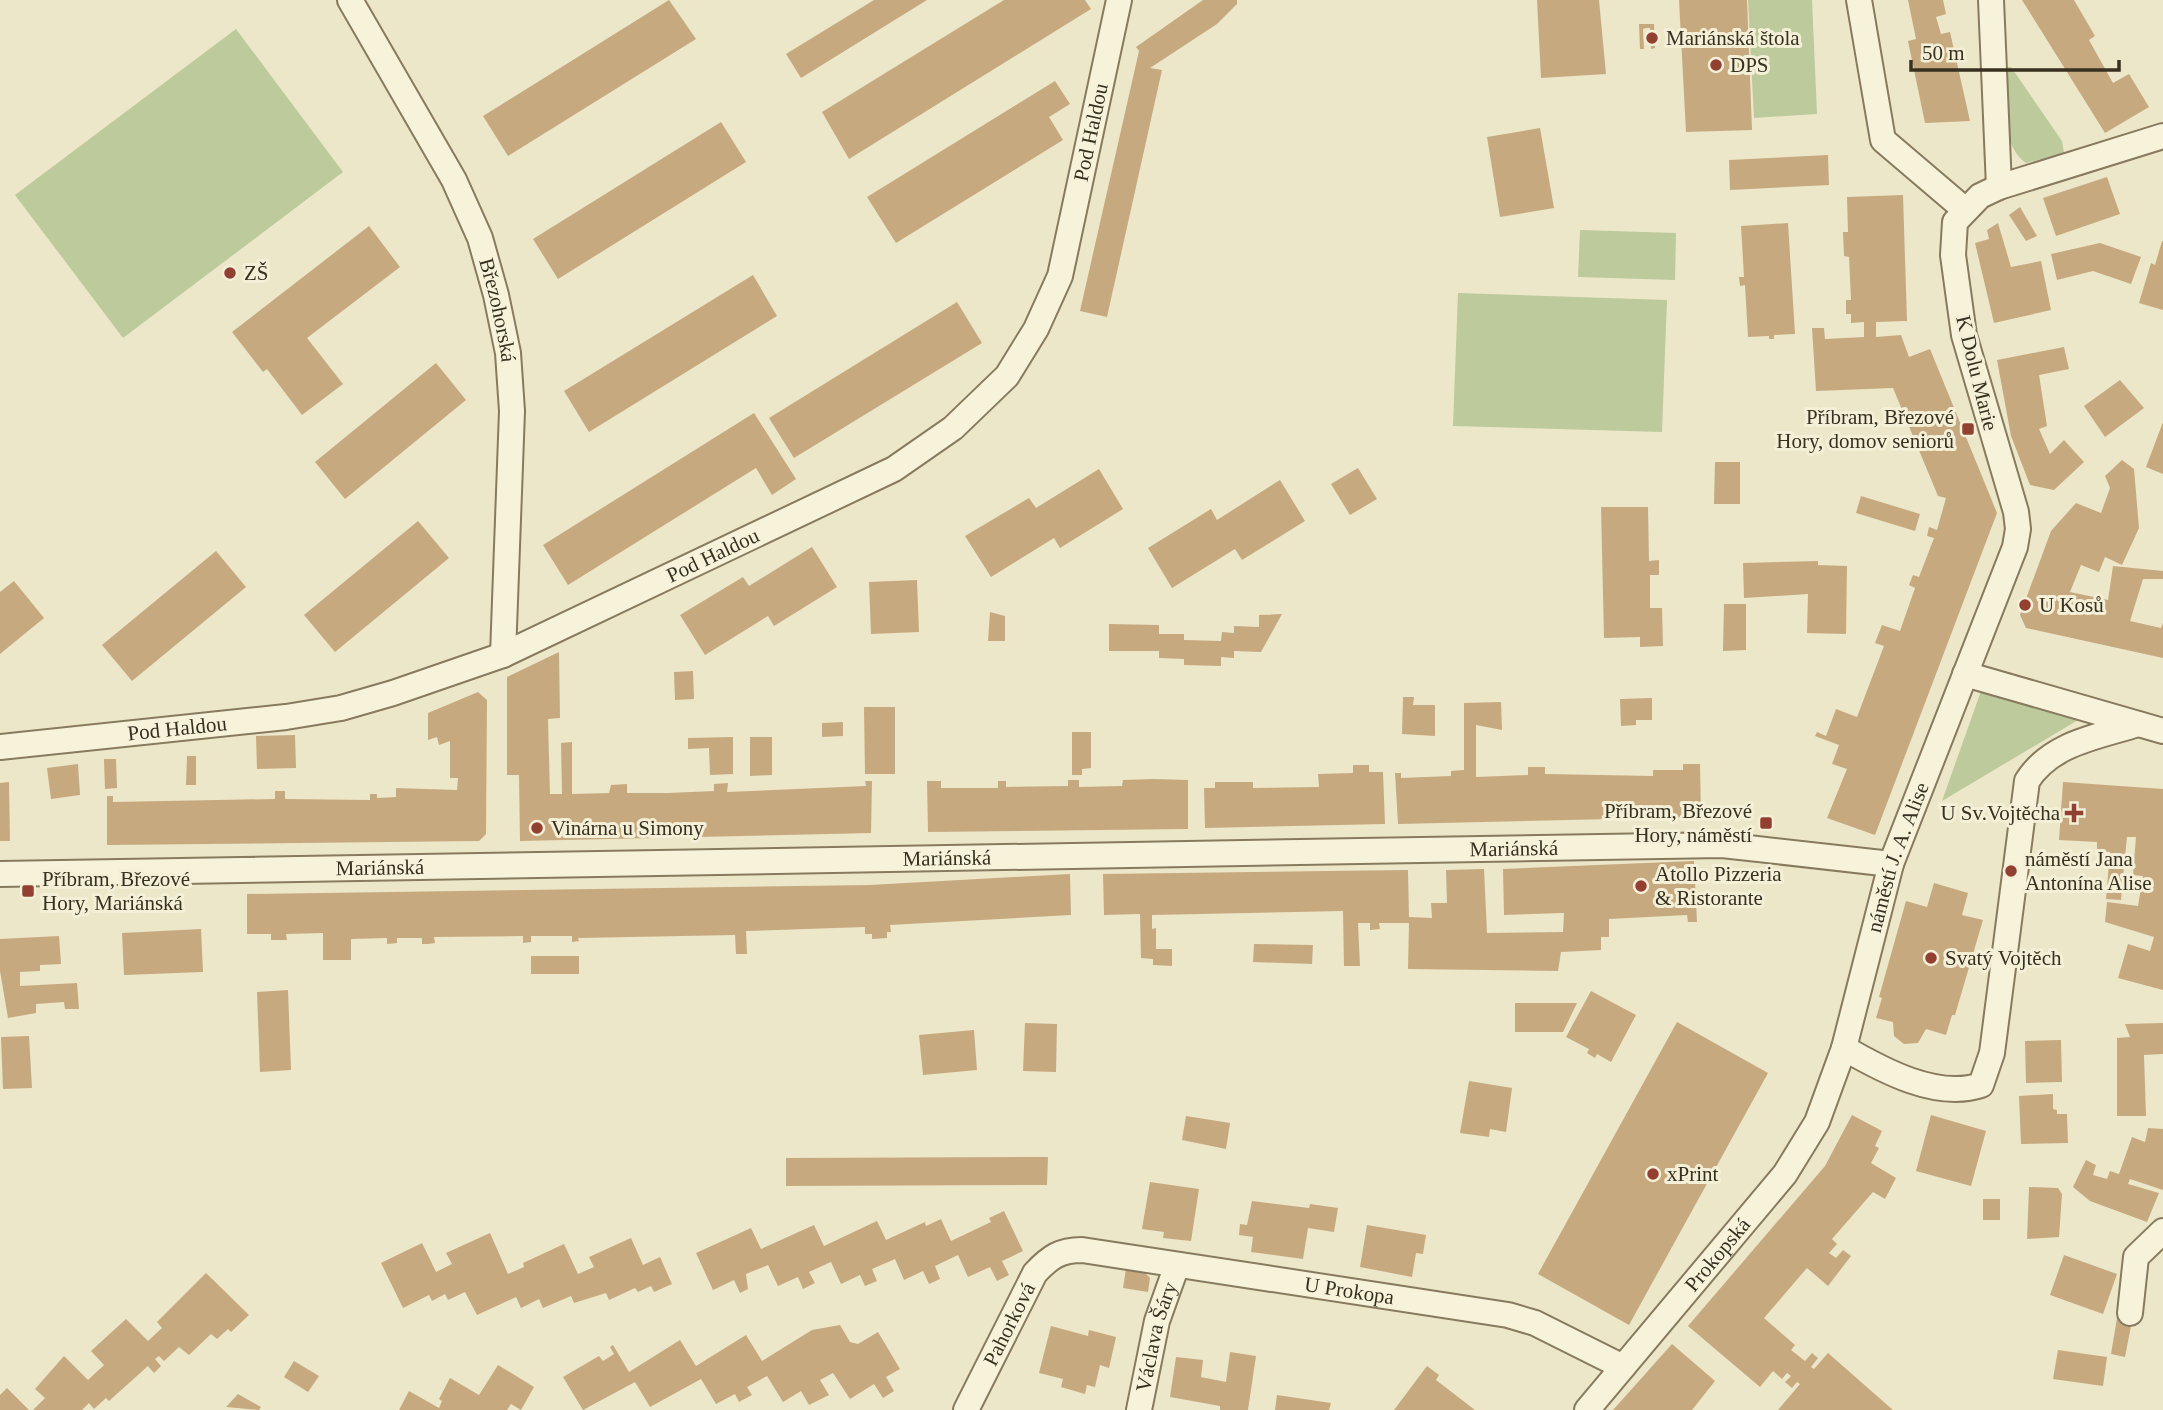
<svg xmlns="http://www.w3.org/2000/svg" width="2163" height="1410" font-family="'Times New Roman',serif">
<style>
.green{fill:#bdca9c}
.building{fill:#c7a980}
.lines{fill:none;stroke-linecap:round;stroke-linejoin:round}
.street-casing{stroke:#877a5e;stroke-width:28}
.street{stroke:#f7f3db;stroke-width:24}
.poi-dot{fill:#924032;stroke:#f4f0d7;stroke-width:2.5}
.labels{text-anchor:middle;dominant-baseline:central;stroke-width:6;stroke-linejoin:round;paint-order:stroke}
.poi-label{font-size:21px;fill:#383021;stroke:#f4f0d7;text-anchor:start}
.street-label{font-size:21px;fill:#383021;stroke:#f4f0d7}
</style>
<rect width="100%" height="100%" fill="#ece7c8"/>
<g class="green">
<polygon points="1748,0 1812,0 1817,114 1754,118"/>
<polygon points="236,29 343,172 123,338 15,195"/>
<path d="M 2006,67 L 2011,67 L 2062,141 L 2064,153 L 2026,163 C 1999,144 2007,98 2006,67 Z"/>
<polygon points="1580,230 1676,233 1675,280 1578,277"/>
<polygon points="1458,293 1667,300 1662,432 1453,426"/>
<polygon points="1981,691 2083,717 1942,801"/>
</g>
<g class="building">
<polygon points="669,0 696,39 508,156 483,116"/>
<polygon points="874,0 927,0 801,78 786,54"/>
<polygon points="1004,0 1085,0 1091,9 849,159 822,112"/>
<polygon points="1203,0 1237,0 1237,4 1217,24 1150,68 1162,70 1107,317 1080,311 1139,51 1136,47"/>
<polygon points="1537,0 1599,0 1606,74 1541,78"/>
<polygon points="1679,0 1747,0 1752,130 1686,132"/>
<polygon points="1908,0 1943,0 1946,14 1936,17 1941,34 1950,32 1970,121 1925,123 1908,41 1916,39"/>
<polygon points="2022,0 2074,0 2095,36 2089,40 2113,83 2129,74 2149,107 2105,133"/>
<polygon points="1639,24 1654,24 1655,48 1651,49 1650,28 1646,28 1643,29 1644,49 1640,49"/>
<polygon points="1055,81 1070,104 1049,117 1063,140 896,243 867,197"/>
<polygon points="721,122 746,162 558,279 533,239"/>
<polygon points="1540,128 1554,208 1500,217 1487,137"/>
<polygon points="1828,155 1829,185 1730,190 1729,160"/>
<polygon points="2107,177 2120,214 2056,236 2043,198"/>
<polygon points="1903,195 1907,321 1876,322 1876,337 1901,335 1909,357 1930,349 1997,513 1875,835 1827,818 1847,769 1832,764 1839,745 1815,736 1817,732 1826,736 1836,709 1857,717 1884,646 1875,643 1882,625 1900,631 1915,588 1909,585 1913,575 1919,577 1934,538 1927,536 1929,527 1937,530 1946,498 1938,496 1893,388 1816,391 1812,328 1824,328 1825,339 1864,337 1864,322 1851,323 1851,314 1846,314 1846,300 1851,300 1849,257 1844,256 1843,232 1848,232 1847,197"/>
<polygon points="2020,207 2037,236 2026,241 2009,215"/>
<polygon points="1788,223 1795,334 1774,335 1774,339 1769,339 1769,336 1748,337 1745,285 1740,286 1739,277 1744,277 1741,226"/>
<polygon points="1998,223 2011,267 2041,261 2051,310 1994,323 1975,243 1989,239 1987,230"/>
<polygon points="369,226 400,267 307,338 343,384 302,415 267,369 263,372 232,332"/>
<polygon points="2162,241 2163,241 2163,310 2139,303 2151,263 2155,265"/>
<polygon points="2100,243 2141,257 2131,284 2093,271 2057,280 2051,254"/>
<polygon points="753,275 777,316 589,432 564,391"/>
<polygon points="957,302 982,343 794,458 769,418"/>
<polygon points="2064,347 2069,369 2039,375 2047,426 2039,429 2050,454 2064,440 2084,462 2054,490 2030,485 2011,436 1997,360"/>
<polygon points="436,363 466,400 345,499 315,462"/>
<polygon points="2120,380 2144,408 2105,437 2084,406"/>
<polygon points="754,413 796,479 772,495 756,468 568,585 543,545"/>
<polygon points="2163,422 2163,474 2146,467"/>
<polygon points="2122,460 2134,469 2139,528 2122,565 2105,557 2099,572 2081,565 2070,592 2108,600 2113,566 2163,571 2163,579 2143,579 2130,621 2161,628 2163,623 2163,658 2026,628 2020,615 2051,531 2076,503 2101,513 2110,488 2105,476"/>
<polygon points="1715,462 1740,462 1740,504 1714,504"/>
<polygon points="1358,468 1377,499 1350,515 1331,484"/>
<polygon points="1099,469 1123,509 1060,548 1054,538 991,577 965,536 1029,498 1036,508"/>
<polygon points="1280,480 1305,521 1242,560 1235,549 1172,588 1148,548 1211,509 1217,520"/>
<polygon points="1861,496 1920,514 1915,531 1856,513"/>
<polygon points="1601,507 1648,507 1649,561 1659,560 1659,575 1650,575 1650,608 1662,608 1663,646 1640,647 1640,637 1604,638"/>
<polygon points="418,521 449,558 335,652 304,615"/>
<polygon points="812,547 837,587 774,626 768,616 705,655 680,615 743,577 749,586"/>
<polygon points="216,551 246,587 132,681 102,645"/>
<polygon points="1818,561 1818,565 1847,566 1846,634 1807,633 1808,594 1744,598 1743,563"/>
<polygon points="917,580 919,632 871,634 869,582"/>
<polygon points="14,581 44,618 0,654 0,592"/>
<polygon points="1724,604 1746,604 1746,650 1723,651"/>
<polygon points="990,612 1005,616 1005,641 988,641"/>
<polygon points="1282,614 1261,652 1234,651 1234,658 1221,657 1221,666 1184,665 1184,659 1159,658 1159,651 1109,651 1109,624 1159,625 1159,634 1184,634 1184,640 1221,641 1222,632 1234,633 1234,626 1259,627 1259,615"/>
<polygon points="559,652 560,718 548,719 550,794 562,794 561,743 572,742 572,794 609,793 611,785 627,784 627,793 668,793 714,791 714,784 728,783 727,792 866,786 865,781 872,781 871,833 520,841 519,775 507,775 507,677"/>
<polygon points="693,671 694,699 675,700 674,672"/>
<polygon points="478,692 487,700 486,834 479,841 107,845 107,796 113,796 113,802 275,799 275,791 285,791 285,799 370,800 370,794 377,794 377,798 396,797 396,788 457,790 458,778 450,778 450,741 439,745 437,737 428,740 428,713"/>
<polygon points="1403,697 1414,697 1413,705 1435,705 1435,736 1402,734"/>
<polygon points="1652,698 1652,720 1636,720 1636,725 1621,726 1620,699"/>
<polygon points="1501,702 1502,730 1476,725 1476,777 1528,775 1528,767 1545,767 1545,774 1653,776 1653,770 1683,770 1683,764 1700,764 1701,817 1398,824 1395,773 1401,773 1401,778 1451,776 1451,771 1464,770 1464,703"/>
<polygon points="864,707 895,707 895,774 865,774"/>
<polygon points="843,722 843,736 822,737 822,723"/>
<polygon points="1072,732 1091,732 1091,768 1082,769 1082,775 1072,775"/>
<polygon points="295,735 296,768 257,769 256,736"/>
<polygon points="733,737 733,774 710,775 709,748 688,749 688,738"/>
<polygon points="750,737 772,737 772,775 750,776"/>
<polygon points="187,756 196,756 196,785 186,785"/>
<polygon points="104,759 116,759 117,788 105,789"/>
<polygon points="78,764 80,795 51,799 47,768"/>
<polygon points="1353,765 1369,765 1369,772 1383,772 1385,824 1205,828 1204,788 1215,788 1215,782 1253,782 1253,788 1319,787 1318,774 1353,773"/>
<polygon points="1153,779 1188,780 1188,829 928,832 927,781 941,781 941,788 998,788 998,781 1006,781 1006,787 1068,786 1068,780 1079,780 1079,787 1122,786 1123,780"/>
<polygon points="9,782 10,841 0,841 0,783"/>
<polygon points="2063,782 2163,789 2163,990 2118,978 2128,944 2150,951 2154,937 2105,922 2107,902 2138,906 2143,876 2133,875 2136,837 2127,837 2125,857 2119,857 2118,865 2124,866 2121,900 2106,899 2110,852 2097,851 2097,842 2059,840"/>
<polygon points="1694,861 1697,922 1688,922 1687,915 1609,919 1609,937 1601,937 1601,950 1561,952 1558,971 1408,969 1409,923 1379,923 1380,929 1370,930 1370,923 1358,923 1360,966 1344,966 1343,911 1152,915 1152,929 1156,928 1156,949 1172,949 1172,966 1153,965 1153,959 1141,958 1140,914 1104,915 1103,874 1408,870 1409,917 1432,918 1431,903 1447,903 1446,870 1484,869 1487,933 1563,932 1564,913 1504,915 1503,869"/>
<polygon points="1070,874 1071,915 890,925 891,932 887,932 887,938 872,939 872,934 865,934 865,927 746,931 747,954 736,954 735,935 578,938 579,941 572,942 572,936 531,936 531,942 523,943 523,936 434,937 435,943 428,944 422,944 422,938 397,938 397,943 387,944 387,938 351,939 351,960 323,960 323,933 286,934 287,940 271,940 271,934 247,934 247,894 870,885"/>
<polygon points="1934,883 1968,893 1962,915 1983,920 1955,1015 1952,1015 1946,1035 1926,1029 1918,1043 1904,1044 1894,1036 1893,1022 1876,1018 1882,998 1879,997 1906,901 1927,907"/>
<polygon points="201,929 203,972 124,975 122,933"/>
<polygon points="59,936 61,964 40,965 40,971 20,972 20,986 77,983 79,1009 65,1009 64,1002 36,1004 36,1013 8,1018 0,971 0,939"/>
<polygon points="1254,944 1313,945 1312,964 1253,962"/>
<rect x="531" y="956" width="48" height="18"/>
<polygon points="288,990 291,1070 260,1072 257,992"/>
<polygon points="1591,991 1636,1015 1611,1062 1597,1054 1595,1058 1587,1053 1589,1049 1566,1037"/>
<polygon points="1515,1003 1577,1003 1563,1032 1515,1032"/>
<polygon points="1677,1022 1768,1073 1629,1325 1538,1274"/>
<polygon points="1025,1023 1057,1024 1056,1072 1023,1071"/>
<polygon points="2163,1023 2163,1054 2144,1055 2146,1116 2117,1116 2117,1038 2130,1037 2125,1024"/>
<polygon points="974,1030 977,1070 923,1075 919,1035"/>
<polygon points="29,1036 32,1088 3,1089 1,1037"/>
<polygon points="2061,1040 2062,1082 2026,1083 2025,1041"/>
<polygon points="1469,1081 1512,1088 1506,1132 1490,1129 1489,1137 1460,1133"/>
<polygon points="2053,1094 2053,1109 2057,1110 2057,1114 2067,1114 2068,1143 2021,1144 2019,1096"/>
<polygon points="1852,1115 1882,1131 1875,1146 1879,1148 1871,1163 1896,1178 1885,1199 1873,1192 1832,1239 1837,1244 1829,1253 1836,1258 1843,1250 1851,1256 1828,1286 1807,1268 1764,1318 1795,1345 1791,1350 1805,1361 1812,1353 1818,1358 1811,1367 1814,1369 1828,1353 1893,1410 1778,1410 1800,1384 1797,1382 1792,1388 1785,1382 1791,1376 1787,1373 1782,1379 1773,1371 1760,1387 1688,1326 1825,1166"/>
<polygon points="1931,1115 1986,1131 1971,1186 1916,1171"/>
<polygon points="1186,1116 1230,1123 1226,1149 1182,1140"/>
<polygon points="2148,1128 2163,1129 2163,1190 2130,1179 2128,1184 2159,1193 2147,1222 2090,1201 2073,1187 2086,1160 2096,1165 2093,1175 2107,1179 2110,1171 2119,1174 2132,1137 2145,1142"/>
<polygon points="1048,1157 1047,1185 786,1186 786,1158"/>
<polygon points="1150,1182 1199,1189 1191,1241 1163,1238 1164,1232 1142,1229"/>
<polygon points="2029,1187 2058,1188 2062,1194 2059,1237 2027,1239"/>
<rect x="1983" y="1199" width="17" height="21"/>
<polygon points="1252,1201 1309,1208 1310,1204 1338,1208 1334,1232 1308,1228 1303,1259 1251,1252 1253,1237 1239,1235 1240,1224 1247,1225"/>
<polygon points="1004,1211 1023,1251 1002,1261 1009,1275 997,1281 990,1267 968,1277 958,1255 935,1266 940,1279 929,1284 923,1271 904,1280 895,1259 872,1269 877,1281 865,1286 860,1275 841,1284 831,1262 809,1272 815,1283 803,1289 798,1277 778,1286 768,1265 746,1274 748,1289 740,1293 734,1280 713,1290 696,1253 751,1228 761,1249 814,1225 824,1246 877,1221 886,1240 925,1222 926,1226 941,1219 951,1241 991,1222 989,1218"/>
<polygon points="1367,1225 1426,1235 1423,1254 1416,1253 1412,1277 1360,1267"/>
<polygon points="490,1233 508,1274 524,1267 523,1263 564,1244 578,1274 594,1267 589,1257 631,1238 643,1265 660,1257 672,1284 654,1292 651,1286 638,1292 635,1288 609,1300 606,1293 574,1303 571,1296 543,1308 539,1299 521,1308 516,1297 477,1315 465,1292 448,1300 445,1294 432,1301 429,1295 403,1308 381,1263 422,1243 436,1272 452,1264 446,1253"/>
<polygon points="2064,1255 2117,1274 2103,1314 2050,1295"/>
<polygon points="1126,1269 1144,1272 1150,1278 1148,1292 1123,1288"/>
<polygon points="206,1273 249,1315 231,1332 228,1329 217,1339 211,1334 189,1355 179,1347 164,1361 159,1356 155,1359 161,1366 154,1373 148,1366 109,1401 106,1398 94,1409 89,1403 82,1410 33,1410 45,1398 35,1389 64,1356 88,1380 104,1365 91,1351 126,1319 148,1341 162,1328 157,1322"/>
<polygon points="2117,1318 2132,1321 2125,1357 2111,1354"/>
<polygon points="840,1325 850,1342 858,1344 878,1332 900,1369 886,1377 894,1391 883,1398 874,1384 850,1399 833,1373 820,1380 829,1395 809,1405 801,1391 783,1402 767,1376 747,1387 752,1395 739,1402 735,1394 716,1404 701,1379 650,1407 635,1382 583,1410 563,1377 599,1356 603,1361 614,1354 610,1347 613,1345 629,1372 680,1340 696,1366 746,1335 762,1361 812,1330"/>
<polygon points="1051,1326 1088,1336 1089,1330 1116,1337 1109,1368 1100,1365 1095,1387 1087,1385 1085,1394 1061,1387 1063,1379 1039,1373"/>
<polygon points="1672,1344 1715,1381 1692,1410 1613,1410"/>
<polygon points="2058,1350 2107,1357 2103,1386 2053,1379"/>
<polygon points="1230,1352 1256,1356 1248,1410 1220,1410 1220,1406 1170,1397 1176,1357 1203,1360 1201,1377 1226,1382"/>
<polygon points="294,1361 319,1376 308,1392 284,1377"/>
<polygon points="498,1365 534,1387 521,1410 511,1404 507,1410 399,1410 409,1391 439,1408 442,1401 439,1399 450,1378 479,1395"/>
<polygon points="1427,1366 1439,1375 1436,1380 1475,1410 1394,1410"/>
<polygon points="7,1388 29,1410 0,1410 0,1395"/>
<polygon points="238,1394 261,1407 259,1410 226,1407"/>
<polygon points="1277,1395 1331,1403 1329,1410 1275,1410"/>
</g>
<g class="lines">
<defs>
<g id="street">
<path id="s1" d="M 350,0 L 454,180 L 480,238 L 496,295 L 508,353 L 512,411 L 503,655"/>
<polyline points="1859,0 1883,140 1964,209"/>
<polyline points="1991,0 1999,187"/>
<polyline points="1965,674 2163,731"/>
<path id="s2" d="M 0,747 L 286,717 L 341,708 L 393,693 L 503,655 L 894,469 L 953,428 L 1007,376 L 1036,329 L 1060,276 L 1119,0"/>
<path id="s3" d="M 0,874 L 1722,845 L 1891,864"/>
<path d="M 1844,1048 C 1882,1070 1937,1100 1981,1085 L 1992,1053 L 2027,781 C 2051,743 2097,737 2138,724"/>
<polyline points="2130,1313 2136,1257 2163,1231"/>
<path id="s4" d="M 966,1410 L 1035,1273 C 1050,1257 1060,1250 1082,1250 L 1508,1315 L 1535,1323 L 1623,1367"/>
<path id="s5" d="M 1139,1410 L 1157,1321 L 1177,1265"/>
<path id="s6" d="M 1587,1410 L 1785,1174 L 1817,1122 L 1844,1048 L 1891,864 L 2015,547 L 2018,529 L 2016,512 L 1964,335 L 1953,255 L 1955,222 L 1980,196 L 1999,187 L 2163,136"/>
</g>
</defs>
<use href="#street" class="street-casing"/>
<use href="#street" class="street"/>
</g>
<g class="poi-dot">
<circle cx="1652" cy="38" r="7"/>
<circle cx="1716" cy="65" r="7"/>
<circle cx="230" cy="273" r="7"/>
<rect x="1961" y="422" width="14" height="14" rx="3.5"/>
<circle cx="2025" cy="605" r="7"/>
<path d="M2070.5 802.5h7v7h7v7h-7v7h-7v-7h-7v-7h7z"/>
<rect x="1759" y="816" width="14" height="14" rx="3.5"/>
<circle cx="537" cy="828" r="7"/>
<circle cx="2011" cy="871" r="7"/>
<circle cx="1641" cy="886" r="7"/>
<rect x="21" y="884" width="14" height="14" rx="3.5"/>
<circle cx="1931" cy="958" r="7"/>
<circle cx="1653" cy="1174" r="7"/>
</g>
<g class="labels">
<g class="poi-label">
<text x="1666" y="38">Mariánská štola</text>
<text x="1730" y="65">DPS</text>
<text x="244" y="273">ZŠ</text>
<text x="1954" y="417" text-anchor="end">Příbram, Březové<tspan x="1954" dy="24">Hory, domov seniorů</tspan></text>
<text x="2039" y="605">U Kosů</text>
<text x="1752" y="811" text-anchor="end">Příbram, Březové<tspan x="1752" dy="24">Hory, náměstí</tspan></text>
<text x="2060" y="813" text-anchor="end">U Sv.Vojtěcha</text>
<text x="551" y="828">Vinárna u Simony</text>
<text x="2025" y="859">náměstí Jana<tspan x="2025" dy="24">Antonína Alise</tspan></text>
<text x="1655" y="874">Atollo Pizzeria<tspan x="1655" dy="24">&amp; Ristorante</tspan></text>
<text x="42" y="879">Příbram, Březové<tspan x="42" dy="24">Hory, Mariánská</tspan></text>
<text x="1945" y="958">Svatý Vojtěch</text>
<text x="1667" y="1174">xPrint</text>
</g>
<g class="street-label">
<text stroke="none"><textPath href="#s2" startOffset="1354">Pod Haldou</textPath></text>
<text stroke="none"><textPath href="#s1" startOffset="346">Březohorská</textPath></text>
<text transform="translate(1977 373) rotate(76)">K Dolu Marie</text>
<text stroke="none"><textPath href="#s2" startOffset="746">Pod Haldou</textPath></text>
<text stroke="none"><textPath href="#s2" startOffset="178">Pod Haldou</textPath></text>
<text stroke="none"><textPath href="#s3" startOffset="1514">Mariánská</textPath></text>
<text stroke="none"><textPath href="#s3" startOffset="947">Mariánská</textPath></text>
<text stroke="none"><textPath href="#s6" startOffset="646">náměstí J. A. Alise</textPath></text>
<text stroke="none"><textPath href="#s3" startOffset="380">Mariánská</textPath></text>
<text stroke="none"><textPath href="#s6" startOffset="203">Prokopská</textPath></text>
<text stroke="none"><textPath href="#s4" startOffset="478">U Prokopa</textPath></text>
<text stroke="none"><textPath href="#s4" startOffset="96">Pahorková</textPath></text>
<text stroke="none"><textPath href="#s5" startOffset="75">Václava Šáry</textPath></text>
</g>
</g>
<path d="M1911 60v10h208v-10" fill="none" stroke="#383021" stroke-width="3.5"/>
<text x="1922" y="60" font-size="21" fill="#383021" stroke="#f4f0d7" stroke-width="5" paint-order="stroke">50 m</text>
</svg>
